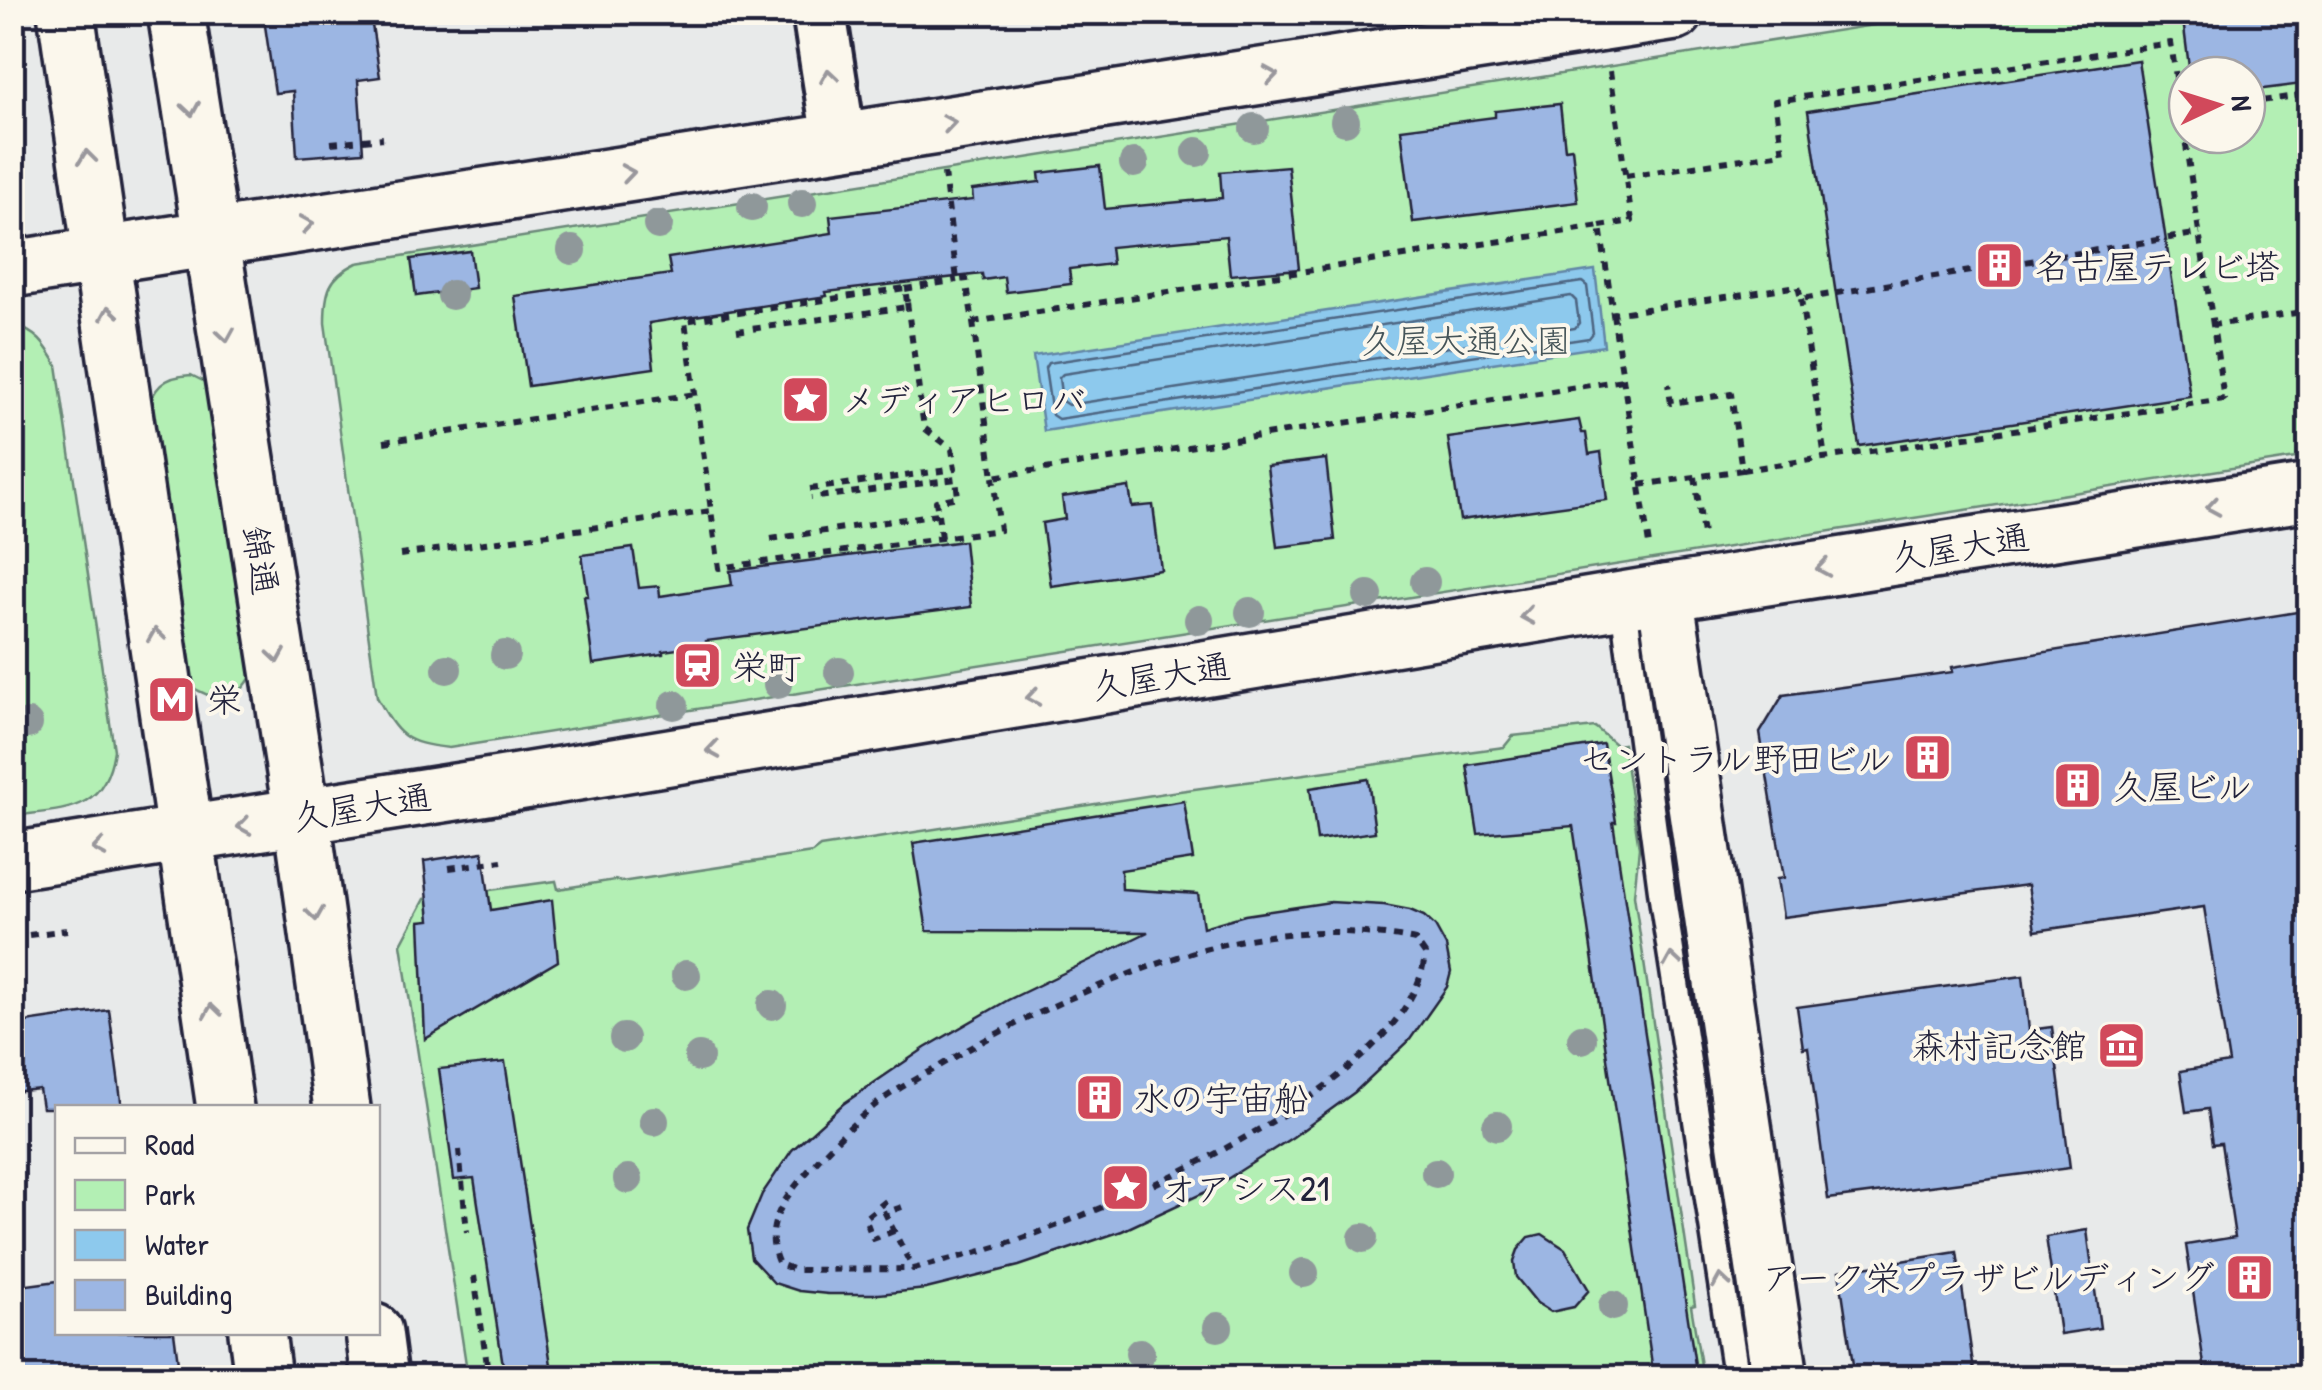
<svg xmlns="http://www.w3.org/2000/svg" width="2322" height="1390" font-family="'Patrick Hand','Klee One',sans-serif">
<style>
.green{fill:#b3efb4;stroke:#6a8878;stroke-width:2.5;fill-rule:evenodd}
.water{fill:#8dc9ed;stroke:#6286a6;stroke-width:2.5}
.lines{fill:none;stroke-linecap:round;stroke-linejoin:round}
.shore{stroke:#4d6582;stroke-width:2.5}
.building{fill:#9cb6e3;stroke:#22223b;stroke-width:2.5}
.service-casing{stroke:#22223b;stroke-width:32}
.minor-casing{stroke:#22223b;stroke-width:60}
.tertiary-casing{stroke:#22223b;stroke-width:62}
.path{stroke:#22223b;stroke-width:6;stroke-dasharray:8 8;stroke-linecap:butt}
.service{stroke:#fbf7ec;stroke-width:25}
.minor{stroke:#fbf7ec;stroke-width:52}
.tertiary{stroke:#fbf7ec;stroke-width:55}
.tree{fill:#8f989a}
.oneway{stroke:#99979c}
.labels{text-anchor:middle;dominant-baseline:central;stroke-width:8;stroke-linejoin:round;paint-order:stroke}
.poi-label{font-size:35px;fill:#22223b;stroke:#fbf7ec;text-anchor:start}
.park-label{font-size:35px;fill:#465559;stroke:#fbf7ec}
.street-label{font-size:35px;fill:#22223b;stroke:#fbf7ec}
</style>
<rect width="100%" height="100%" fill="#e8eaea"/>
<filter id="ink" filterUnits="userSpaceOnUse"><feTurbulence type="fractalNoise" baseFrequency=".01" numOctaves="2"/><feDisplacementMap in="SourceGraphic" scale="20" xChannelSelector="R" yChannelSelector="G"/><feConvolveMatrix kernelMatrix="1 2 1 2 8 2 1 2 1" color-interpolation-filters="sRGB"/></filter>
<g filter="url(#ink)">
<g class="green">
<path d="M 1950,13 L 2309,13 L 2309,456 L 449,748 C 404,743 398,736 377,697 L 325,323 C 325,292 328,277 357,263 ZM 2187,75 L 2247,75 L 2247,135 L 2187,135 Z"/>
<path d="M 13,325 C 37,332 45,344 57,365 L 114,750 C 105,813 65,809 13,816 Z"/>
<path d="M 191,375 L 203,381 L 214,393 L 256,666 C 242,701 220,706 189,685 L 146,414 C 153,388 163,376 191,375 Z"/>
<polygon points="1595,727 1616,745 1623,744 1639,848 1634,895 1695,1305 1691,1306 1703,1377 468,1377 401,944 425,899 556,881 558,889 615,880 621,882 812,853 820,847 1172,792 1504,747 1513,736"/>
</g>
<polygon class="water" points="1595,270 1604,346 1044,431 1033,356"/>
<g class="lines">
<g class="shore">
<polygon points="1582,282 1587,286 1593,333 1589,338 1058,419 1052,415 1045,368 1048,363"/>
<polygon points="1571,296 1576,301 1579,323 1575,328 1068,405 1062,401 1059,378 1063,374"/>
</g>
</g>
<g class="building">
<polygon points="263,12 370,12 380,77 358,80 363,152 297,157 293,91 275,93"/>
<polygon points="2182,12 2310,12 2310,83 2247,91 2247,75 2190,75"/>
<polygon points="2138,60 2190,396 1859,446 1808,111"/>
<polygon points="1560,104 1565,149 1572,148 1578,202 1413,222 1401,129 1495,117 1495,111"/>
<polygon points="1100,166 1105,209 1222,198 1220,172 1288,166 1299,269 1230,275 1226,236 1110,247 1112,264 1069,269 1071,284 1006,292 1004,277 983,280 982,274 826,292 827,296 649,323 654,368 528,386 515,296 671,274 668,258 832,233 830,216 973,200 972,190 1040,182 1039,173"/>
<polygon points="470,251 475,288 416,296 411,259"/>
<polygon points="1579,420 1582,433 1586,433 1589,454 1601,452 1607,500 1460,520 1448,438"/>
<polygon points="1326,459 1335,540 1277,547 1267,466"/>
<polygon points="1129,487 1132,507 1153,505 1161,570 1051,586 1042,523 1065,519 1062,497"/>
<polygon points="964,541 971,607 706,641 706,645 663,651 663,654 593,664 584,596 588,596 582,555 633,548 639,588 659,586 660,596 732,585 730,571"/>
<polygon points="2310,610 2310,1378 2206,1378 2186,1245 2235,1237 2221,1143 2213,1144 2208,1109 2186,1112 2180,1071 2229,1063 2204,907 2035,931 2028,885 1783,917 1777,879 1784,878 1760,733 1783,695 1953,672 1952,667"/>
<polygon points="1603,744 1616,822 1613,822 1697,1378 1654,1378 1573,826 1478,834 1467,765"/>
<polygon points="1368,779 1375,832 1317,840 1310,788"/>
<polygon points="1184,801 1193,859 1121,870 1122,889 1198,894 1203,927 1245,915 1330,902 1384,905 1410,910 1424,916 1435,926 1446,946 1451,972 1447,987 1409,1041 1355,1092 1293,1137 1210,1190 1122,1231 1019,1266 926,1289 879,1294 828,1294 799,1291 774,1283 751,1258 747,1230 762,1194 792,1150 843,1104 925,1048 1008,1000 1148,932 927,931 913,843"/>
<polygon points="483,852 491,910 552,900 558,961 425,1039 420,921 430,920 424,861"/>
<polygon points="2023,976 2029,1030 2052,1027 2070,1168 1828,1199 1808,1047 1803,1048 1797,1007"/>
<polygon points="109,1010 122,1108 42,1108 39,1089 12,1092 12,1024"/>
<polygon points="505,1062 553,1378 505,1378 474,1178 454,1180 439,1069"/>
<polygon points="2087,1230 2100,1328 2060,1334 2046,1237"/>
<polygon points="1542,1234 1565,1249 1589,1290 1574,1307 1551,1312 1537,1303 1516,1277 1514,1261 1518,1250 1529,1237"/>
<polygon points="1957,1252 1975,1378 1855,1378 1839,1271"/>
<polygon points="58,1281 58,1332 174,1332 180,1378 12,1378 12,1287"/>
</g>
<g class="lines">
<defs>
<polyline id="service" points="1623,601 1663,902 1736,1378"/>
<polyline id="minor" points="819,12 839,140"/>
<g id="tertiary">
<polyline points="66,12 225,1108"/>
<polyline points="176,12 302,817 342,1108"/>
<polyline points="12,269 1675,12"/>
<polyline points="1665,593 1780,1378"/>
<polyline points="12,861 481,788 1665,593 2310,492"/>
<polyline points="257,1332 263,1378"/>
<polyline points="374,1332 380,1378"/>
</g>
</defs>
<use href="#service" class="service-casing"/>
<use href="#minor" class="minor-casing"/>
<use href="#tertiary" class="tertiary-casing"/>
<g class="path">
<polyline points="2247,103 2310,94"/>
<polyline points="2181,112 2213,325"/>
<polyline points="331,143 383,138"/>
<polyline points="944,173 957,280 966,279 973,322 1600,226 1613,314 1798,286 1801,299 2200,233"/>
<polyline points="1626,176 1783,153 1775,101 2171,43 2181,112 2187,112"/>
<polyline points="1600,226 1632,221 1610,71"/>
<polyline points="905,289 957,280"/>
<polyline points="1801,299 1825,458"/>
<polyline points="907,302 905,288 685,321 719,568 1000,530 993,477"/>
<polyline points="1613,314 1649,545"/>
<polyline points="973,322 993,477 1623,380"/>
<polyline points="737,331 907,307"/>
<polyline points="384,442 695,394"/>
<polyline points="1742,470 2224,399 2213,325 2310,311"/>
<polyline points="1695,477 1703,535"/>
<polyline points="1640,485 1742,470 1731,394 1671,403 1668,384"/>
<polyline points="810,489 955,469 952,449 924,428 907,302"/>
<polyline points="938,514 941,538"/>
<polyline points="771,539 938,514 936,501 958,497 956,479 811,498"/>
<polyline points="400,555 711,511"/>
<polyline points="449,868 502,861"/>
<polyline points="29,935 67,930"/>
<polyline points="459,1150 467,1232"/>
<polyline points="886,1201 865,1218 873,1239 894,1231"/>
<path d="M 902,1207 L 885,1213 L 913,1269 C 950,1259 988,1251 1023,1238 C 1128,1201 1415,1079 1425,954 L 1415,940 C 1349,926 1268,931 1204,949 C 1109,977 1017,1019 933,1070 C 913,1081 891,1092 874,1106 C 851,1125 829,1147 809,1170 C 785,1197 761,1227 779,1264 L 795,1270 L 913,1269"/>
<polyline points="474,1276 489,1378"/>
</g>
<use href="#service" class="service"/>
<use href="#minor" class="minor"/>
<use href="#tertiary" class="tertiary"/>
</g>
<g class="tree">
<circle cx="1345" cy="121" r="15"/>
<circle cx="1254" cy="128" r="15"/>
<circle cx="1197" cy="152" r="15"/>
<circle cx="1134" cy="163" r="15"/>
<circle cx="802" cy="203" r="15"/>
<circle cx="752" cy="207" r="15"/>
<circle cx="658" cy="225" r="15"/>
<circle cx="572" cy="250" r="15"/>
<circle cx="452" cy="295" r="15"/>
<circle cx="1425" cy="582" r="15"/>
<circle cx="1368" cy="595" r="15"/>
<circle cx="1250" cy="612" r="15"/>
<circle cx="1199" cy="620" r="15"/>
<circle cx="505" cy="655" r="15"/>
<circle cx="447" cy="669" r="15"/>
<circle cx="839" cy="672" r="15"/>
<circle cx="778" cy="684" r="15"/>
<circle cx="674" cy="705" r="15"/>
<circle cx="28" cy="724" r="15"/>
<circle cx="686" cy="975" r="15"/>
<circle cx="772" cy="1005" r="15"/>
<circle cx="624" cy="1038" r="15"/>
<circle cx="1582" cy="1039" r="15"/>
<circle cx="699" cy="1057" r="15"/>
<circle cx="654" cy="1121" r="15"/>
<circle cx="1497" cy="1126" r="15"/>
<circle cx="1436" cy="1173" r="15"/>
<circle cx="628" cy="1179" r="15"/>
<circle cx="1363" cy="1238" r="15"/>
<circle cx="1304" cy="1273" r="15"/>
<circle cx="1613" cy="1306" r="15"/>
<circle cx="1218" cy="1327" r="15"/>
<circle cx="1140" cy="1353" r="15"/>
</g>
<defs><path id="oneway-chevron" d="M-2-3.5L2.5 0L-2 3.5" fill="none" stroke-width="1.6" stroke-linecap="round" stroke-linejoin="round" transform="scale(2.5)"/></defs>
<g class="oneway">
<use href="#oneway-chevron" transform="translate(1271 75) rotate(-9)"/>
<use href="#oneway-chevron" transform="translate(829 76) rotate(-99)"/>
<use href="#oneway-chevron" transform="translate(191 109) rotate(81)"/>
<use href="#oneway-chevron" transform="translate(949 123) rotate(-9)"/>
<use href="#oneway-chevron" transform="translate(87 157) rotate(-97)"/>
<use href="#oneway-chevron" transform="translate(628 173) rotate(-9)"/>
<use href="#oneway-chevron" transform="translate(307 224) rotate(-9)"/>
<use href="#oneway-chevron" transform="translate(109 313) rotate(-99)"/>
<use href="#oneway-chevron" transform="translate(226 335) rotate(81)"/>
<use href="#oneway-chevron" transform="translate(2213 507) rotate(171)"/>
<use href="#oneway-chevron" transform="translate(1823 568) rotate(171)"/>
<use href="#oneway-chevron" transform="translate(1527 616) rotate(171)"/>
<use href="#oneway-chevron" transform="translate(156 635) rotate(-98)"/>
<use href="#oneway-chevron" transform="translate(277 656) rotate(81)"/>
<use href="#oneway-chevron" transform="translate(1033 697) rotate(171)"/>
<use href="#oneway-chevron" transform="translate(713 750) rotate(171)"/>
<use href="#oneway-chevron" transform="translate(244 826) rotate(171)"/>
<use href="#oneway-chevron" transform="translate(99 848) rotate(171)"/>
<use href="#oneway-chevron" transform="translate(315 914) rotate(82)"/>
<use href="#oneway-chevron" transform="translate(1672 960) rotate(-99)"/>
<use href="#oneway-chevron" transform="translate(212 1011) rotate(-98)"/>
<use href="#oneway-chevron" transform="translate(1721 1281) rotate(-99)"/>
</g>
</g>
<defs>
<symbol id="building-square" viewBox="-11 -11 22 22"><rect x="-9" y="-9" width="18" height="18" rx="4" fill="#d1495b" stroke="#fbf7ec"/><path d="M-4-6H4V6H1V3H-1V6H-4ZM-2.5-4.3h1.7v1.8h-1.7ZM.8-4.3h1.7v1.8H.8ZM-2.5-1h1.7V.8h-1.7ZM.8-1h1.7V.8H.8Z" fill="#fff"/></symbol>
<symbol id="sight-square" viewBox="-11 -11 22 22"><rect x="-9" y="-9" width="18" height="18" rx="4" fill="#d1495b" stroke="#fbf7ec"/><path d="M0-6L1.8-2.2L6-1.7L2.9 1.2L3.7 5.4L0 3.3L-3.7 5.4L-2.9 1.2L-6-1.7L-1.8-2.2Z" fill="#fff"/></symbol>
<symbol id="station-square" viewBox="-11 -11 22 22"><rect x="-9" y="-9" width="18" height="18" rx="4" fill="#d1495b" stroke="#fbf7ec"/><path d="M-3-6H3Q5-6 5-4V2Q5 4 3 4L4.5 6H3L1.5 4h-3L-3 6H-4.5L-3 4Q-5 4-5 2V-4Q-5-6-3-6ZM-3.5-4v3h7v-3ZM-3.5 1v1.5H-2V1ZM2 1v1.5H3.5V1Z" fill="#fff"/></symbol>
<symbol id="metro-square" viewBox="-11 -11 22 22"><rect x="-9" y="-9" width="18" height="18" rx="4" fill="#d1495b" stroke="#fbf7ec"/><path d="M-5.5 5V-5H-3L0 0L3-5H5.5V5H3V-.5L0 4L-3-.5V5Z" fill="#fff"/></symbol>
<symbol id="museum-square" viewBox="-11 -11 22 22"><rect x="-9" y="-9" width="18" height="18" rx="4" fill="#d1495b" stroke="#fbf7ec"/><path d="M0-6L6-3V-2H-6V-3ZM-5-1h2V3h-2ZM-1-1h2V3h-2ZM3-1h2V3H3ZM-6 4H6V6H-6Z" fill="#fff"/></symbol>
</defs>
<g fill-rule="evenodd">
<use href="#building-square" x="1972" y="238" width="55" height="55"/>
<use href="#sight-square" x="778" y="372" width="55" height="55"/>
<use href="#station-square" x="670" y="638" width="55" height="55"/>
<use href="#metro-square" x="144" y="672" width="55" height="55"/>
<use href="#building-square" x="1900" y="730" width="55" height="55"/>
<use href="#building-square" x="2050" y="758" width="55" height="55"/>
<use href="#museum-square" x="2094" y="1018" width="55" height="55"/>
<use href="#building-square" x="1072" y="1070" width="55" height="55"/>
<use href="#sight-square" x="1098" y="1160" width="55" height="55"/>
<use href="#building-square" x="2222" y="1250" width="55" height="55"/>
</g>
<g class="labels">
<g class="poi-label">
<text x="2035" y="266">名古屋テレビ塔</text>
<text x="841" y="399">メディアヒロバ</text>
<text x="732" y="666">栄町</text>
<text x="207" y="699">栄</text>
<text x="1892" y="758" text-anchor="end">セントラル野田ビル</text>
<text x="2113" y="786">久屋ビル</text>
<text x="2087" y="1045" text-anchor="end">森村記念館</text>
<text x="1134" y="1098">水の宇宙船</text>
<text x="1161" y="1188">オアシス21</text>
<text x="2215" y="1277" text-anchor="end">アーク栄プラザビルディング</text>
</g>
<g class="park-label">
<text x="1466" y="340">久屋大通公園</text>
</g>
<g class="street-label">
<text transform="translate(1960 547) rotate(-9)">久屋大通</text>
<text transform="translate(261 560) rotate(81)">錦通</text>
<text transform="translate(1161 676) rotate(-9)">久屋大通</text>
<text transform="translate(362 807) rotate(-9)">久屋大通</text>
</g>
</g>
<rect width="2322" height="1390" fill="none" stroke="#fbf7ec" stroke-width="50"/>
<rect x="25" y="25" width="2272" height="1340" fill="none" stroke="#22223b" stroke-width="4" filter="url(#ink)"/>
<rect x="55" y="1105" width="325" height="230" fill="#fbf7ec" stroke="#a4a2a5" stroke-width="2.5"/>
<rect x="75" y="1138" width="50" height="15" fill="#fbf7ec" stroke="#a4a2a5" stroke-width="2.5"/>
<text x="145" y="1155" font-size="30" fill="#22223b">Road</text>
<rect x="75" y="1180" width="50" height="30" fill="#b3efb4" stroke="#a4a2a5" stroke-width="2.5"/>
<text x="145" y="1205" font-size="30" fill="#22223b">Park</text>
<rect x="75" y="1230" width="50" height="30" fill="#8dc9ed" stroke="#a4a2a5" stroke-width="2.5"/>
<text x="145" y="1255" font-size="30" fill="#22223b">Water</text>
<rect x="75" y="1280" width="50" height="30" fill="#9cb6e3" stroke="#a4a2a5" stroke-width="2.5"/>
<text x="145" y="1305" font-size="30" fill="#22223b">Building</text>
<g transform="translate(2217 105) rotate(86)"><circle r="48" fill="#fbf7ec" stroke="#a4a2a5" stroke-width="2.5"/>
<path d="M0-8L18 38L0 25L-18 38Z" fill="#d1495b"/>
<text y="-15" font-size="28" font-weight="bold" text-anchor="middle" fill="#22223b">N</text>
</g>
</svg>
